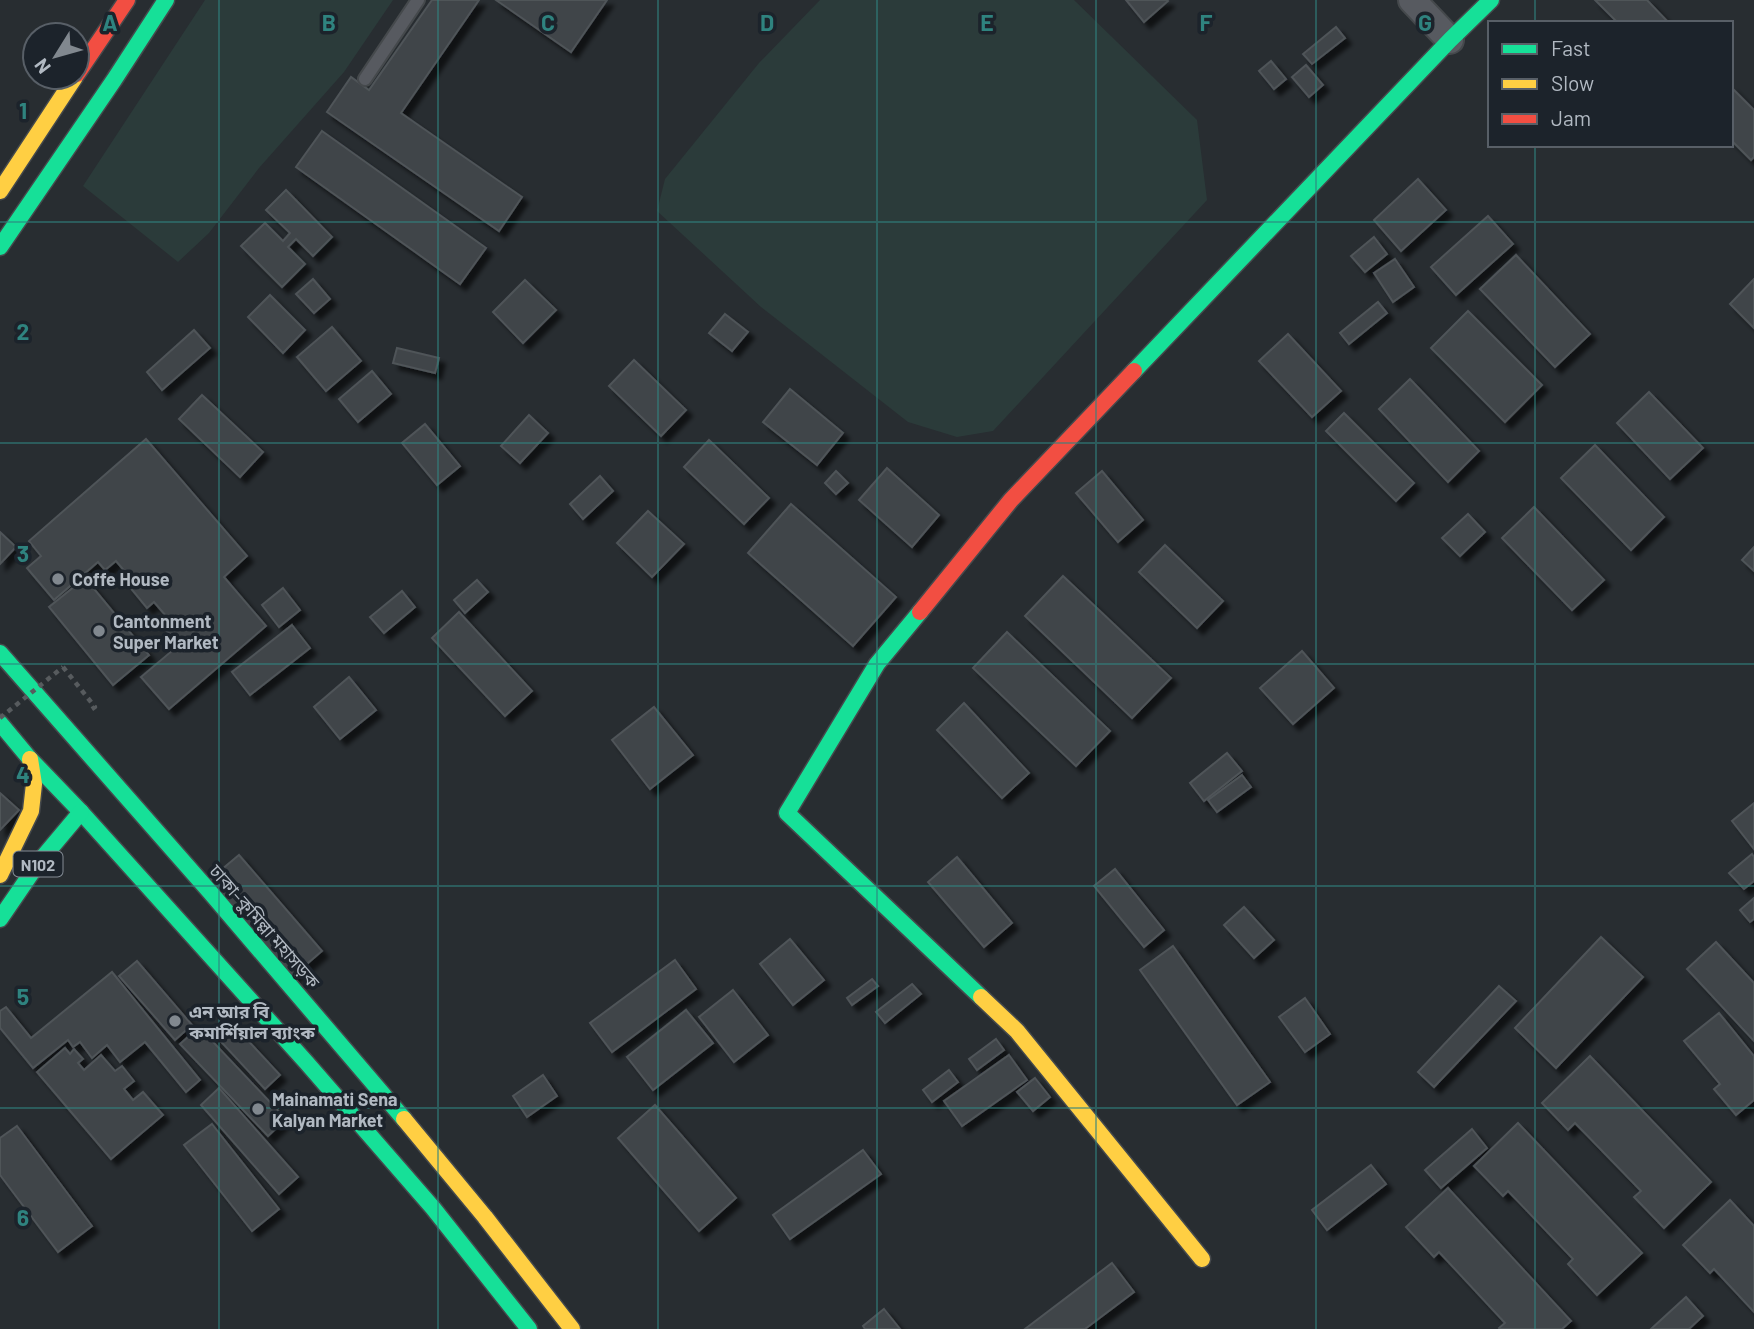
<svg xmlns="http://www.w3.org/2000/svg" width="1754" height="1329" font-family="Barlow,'Noto Sans Bengali',sans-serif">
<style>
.green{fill:#2b3b3a}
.building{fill:#414549;stroke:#4f5459;stroke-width:2;filter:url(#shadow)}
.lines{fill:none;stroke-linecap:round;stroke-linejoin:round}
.lane-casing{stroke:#45494c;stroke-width:16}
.street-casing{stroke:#45494c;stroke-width:30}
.fast-casing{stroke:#45494c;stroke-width:19}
.slow-casing{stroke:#45494c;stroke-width:19}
.jam-casing{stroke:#45494c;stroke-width:19}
.path{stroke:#575b5e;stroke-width:4.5;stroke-dasharray:5 5;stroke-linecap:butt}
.lane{stroke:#575a60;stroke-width:12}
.street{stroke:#575a60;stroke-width:26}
.fast{stroke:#16e098;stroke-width:16}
.slow{stroke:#ffcf43;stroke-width:16}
.jam{stroke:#f24e42;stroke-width:16}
.path-bridge{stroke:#575b5e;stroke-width:4.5;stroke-dasharray:5 5;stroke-linecap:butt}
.grid{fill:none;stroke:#2f837f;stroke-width:2;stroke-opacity:0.55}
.poi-dot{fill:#81888f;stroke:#1c232b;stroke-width:2.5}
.labels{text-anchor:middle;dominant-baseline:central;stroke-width:7;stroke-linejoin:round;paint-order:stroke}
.shield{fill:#1c232b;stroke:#848c95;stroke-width:2}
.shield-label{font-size:16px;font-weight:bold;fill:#b1b9c2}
.poi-label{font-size:18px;font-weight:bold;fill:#b1b9c2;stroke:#1c232b;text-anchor:start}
.street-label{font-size:18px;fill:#b1b9c2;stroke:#1c232b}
.grid-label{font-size:23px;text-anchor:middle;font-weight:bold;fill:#2f837f;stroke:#1c232b;stroke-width:7;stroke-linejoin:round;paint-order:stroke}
</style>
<defs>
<filter id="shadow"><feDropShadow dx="6" dy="6" stdDeviation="2" flood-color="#0009"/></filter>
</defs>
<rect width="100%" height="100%" fill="#282d31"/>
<g class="green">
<polygon points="205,0 393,0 344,72 259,168 209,233 178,262 83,186"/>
<polygon points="820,0 1074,0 1197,120 1207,200 993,431 957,437 908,422 761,307 657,211 665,179 759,63"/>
</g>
<g class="building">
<polygon points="432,0 479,0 401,113 522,197 499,231 327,112 351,77 369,90"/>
<polygon points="496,0 607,0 571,52"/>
<polygon points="1126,0 1167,0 1168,1 1144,22"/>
<polygon points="1595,0 1647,0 1669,23 1618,23"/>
<polygon points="1336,27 1345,38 1312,64 1303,54"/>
<polygon points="1271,61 1286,79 1274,89 1259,71"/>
<polygon points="1306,65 1323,85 1309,97 1292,77"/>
<polygon points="1731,87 1754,110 1754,157 1751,160 1731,140"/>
<polygon points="322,131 486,248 460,284 296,167"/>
<polygon points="1418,179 1446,210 1401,251 1374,220"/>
<polygon points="286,190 332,237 313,256 296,239 288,247 305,264 282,287 241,246 265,223 283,241 290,233 266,210"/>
<polygon points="1488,216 1513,244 1456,295 1431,267"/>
<polygon points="1374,237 1387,254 1365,272 1351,256"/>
<polygon points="1516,255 1590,334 1555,367 1480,289"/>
<polygon points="1395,259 1414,287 1393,302 1374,273"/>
<polygon points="313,279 330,299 314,313 296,294"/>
<polygon points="1754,279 1754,328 1730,304"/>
<polygon points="525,280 556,310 523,343 493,312"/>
<polygon points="270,295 305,330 283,353 248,317"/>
<polygon points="1378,302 1387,313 1349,344 1340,333"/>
<polygon points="1468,311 1542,385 1505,422 1431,348"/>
<polygon points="725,314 748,332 732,351 709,333"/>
<polygon points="332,327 361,361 326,391 297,357"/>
<polygon points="194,330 210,348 162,390 147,372"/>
<polygon points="1288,334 1341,391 1312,417 1259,361"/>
<polygon points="397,348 439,358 435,373 393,363"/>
<polygon points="634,360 686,410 661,436 609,386"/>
<polygon points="372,371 391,394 358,422 339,399"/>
<polygon points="1410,379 1479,451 1448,482 1379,409"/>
<polygon points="790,389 843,433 817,465 763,422"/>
<polygon points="1649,392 1703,448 1670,479 1617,423"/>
<polygon points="202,395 263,452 240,477 179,419"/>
<polygon points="1344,413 1414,483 1396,501 1326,431"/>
<polygon points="529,415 548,433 520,463 501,446"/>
<polygon points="425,424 460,466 437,485 402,443"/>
<polygon points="146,439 247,556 224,577 266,626 169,709 141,677 179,645 165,629 172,623 154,602 147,608 128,585 133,581 116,561 105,570 98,562 54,600 27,568 41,556 29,541"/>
<polygon points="709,440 769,498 744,524 684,467"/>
<polygon points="1595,445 1664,517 1631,550 1561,478"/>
<polygon points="887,468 939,515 912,547 859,500"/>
<polygon points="836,471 848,483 836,494 825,483"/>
<polygon points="1102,471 1143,520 1118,542 1076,493"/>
<polygon points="600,476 613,491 583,519 570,504"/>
<polygon points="791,504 896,597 853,646 748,553"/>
<polygon points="1534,507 1604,580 1572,610 1502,538"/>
<polygon points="648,511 684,544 652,577 617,543"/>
<polygon points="1468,514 1485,532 1460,556 1442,538"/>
<polygon points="0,532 16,547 0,564"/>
<polygon points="1165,545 1223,601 1197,628 1139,572"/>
<polygon points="1754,547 1754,571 1742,560"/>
<polygon points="1063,576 1171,678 1132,718 1025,616"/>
<polygon points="85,578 149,655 113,685 49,607"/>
<polygon points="477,580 488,592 465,613 454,600"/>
<polygon points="283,588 300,610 279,627 262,605"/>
<polygon points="402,591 415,607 384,633 370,617"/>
<polygon points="459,612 532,691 505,716 432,638"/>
<polygon points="292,625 310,648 250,695 232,672"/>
<polygon points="1007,632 1110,731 1076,766 973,668"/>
<polygon points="1302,651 1334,688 1293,724 1260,688"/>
<polygon points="349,677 376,710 340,739 314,707"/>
<polygon points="964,703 1029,773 1002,798 937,730"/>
<polygon points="654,707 693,755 650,789 612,740"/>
<polygon points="1227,753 1242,771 1204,801 1190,783"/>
<polygon points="1242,775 1251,787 1217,812 1208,800"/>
<polygon points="0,793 19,810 0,830"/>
<polygon points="1754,803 1754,849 1732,821"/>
<polygon points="1752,854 1754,857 1754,881 1744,889 1729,873"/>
<polygon points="239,855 322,951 293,976 209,880"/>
<polygon points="957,857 1012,923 984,947 928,882"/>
<polygon points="1115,869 1164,930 1144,947 1094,886"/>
<polygon points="1754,898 1754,919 1750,922 1740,910"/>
<polygon points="1244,907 1274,940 1254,958 1224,925"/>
<polygon points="1601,937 1643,977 1556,1068 1515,1028"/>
<polygon points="790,939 824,980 793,1005 760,964"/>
<polygon points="1716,942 1754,983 1754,1041 1687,969"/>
<polygon points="1173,946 1270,1082 1237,1105 1140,970"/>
<polygon points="675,960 696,989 612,1052 590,1023"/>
<polygon points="137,961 192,1025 175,1040 119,976"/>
<polygon points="112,972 200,1080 186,1092 145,1042 120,1062 107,1045 92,1058 80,1042 73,1047 68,1040 33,1068 0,1028 0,1011 6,1007 31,1038"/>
<polygon points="872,979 878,986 852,1005 847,998"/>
<polygon points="912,984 921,994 885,1023 876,1012"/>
<polygon points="1499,986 1516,1001 1434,1087 1418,1072"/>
<polygon points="733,990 768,1035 734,1062 699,1017"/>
<polygon points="1305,998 1330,1034 1305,1052 1279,1017"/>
<polygon points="686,1010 713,1043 653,1090 627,1057"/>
<polygon points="1719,1013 1754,1056 1754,1100 1736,1115 1714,1089 1720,1084 1684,1041"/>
<polygon points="227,1018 280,1075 265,1089 212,1032"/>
<polygon points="199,1027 286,1119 268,1136 180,1044"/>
<polygon points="996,1039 1004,1050 977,1070 969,1059"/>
<polygon points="65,1048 70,1054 74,1049 83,1059 78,1063 84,1070 101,1055 115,1071 122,1066 134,1081 124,1089 133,1100 143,1092 163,1115 111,1159 37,1072"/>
<polygon points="1009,1055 1027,1080 962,1126 944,1101"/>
<polygon points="1590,1056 1711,1182 1664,1228 1634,1197 1641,1191 1575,1123 1568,1130 1542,1103"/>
<polygon points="949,1070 958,1082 932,1102 923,1090"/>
<polygon points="543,1075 557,1096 527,1117 513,1096"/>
<polygon points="1035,1078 1050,1097 1033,1111 1017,1092"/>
<polygon points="219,1088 298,1177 279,1194 201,1105"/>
<polygon points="655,1105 736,1198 699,1231 618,1138"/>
<polygon points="1518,1123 1642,1253 1597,1295 1568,1264 1573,1259 1508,1191 1503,1196 1474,1166"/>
<polygon points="212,1124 279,1209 252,1231 184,1145"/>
<polygon points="17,1126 92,1226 58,1252 0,1175 0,1138"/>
<polygon points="1472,1129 1487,1148 1441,1188 1425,1170"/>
<polygon points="863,1150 881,1174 790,1239 773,1215"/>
<polygon points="1371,1165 1386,1184 1327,1230 1312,1210"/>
<polygon points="1448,1188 1571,1321 1562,1329 1500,1329 1499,1328 1505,1323 1439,1252 1434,1257 1406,1227"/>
<polygon points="1730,1200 1754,1226 1754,1312 1714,1269 1710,1273 1683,1245"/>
<polygon points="1112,1263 1134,1292 1085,1329 1025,1329"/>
<polygon points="1686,1297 1703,1316 1689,1329 1651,1329"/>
<polygon points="884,1309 900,1329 865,1329 863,1326"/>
</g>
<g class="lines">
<defs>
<polyline id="lane" points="365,79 418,0"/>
<polyline id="street" points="1412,0 1450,40"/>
<g id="fast">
<polyline points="0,247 114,80 166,0"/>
<polyline points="1134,371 1450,40 1491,0"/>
<polyline points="920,612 877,664 787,813 981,997"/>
<polyline points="0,653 210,892 404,1119"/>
<polyline points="0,723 30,759 81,812 306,1062 433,1208 529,1329"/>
<polyline points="0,919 39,862 81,812"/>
</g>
<g id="slow">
<polyline points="0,191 75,77"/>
<polyline points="0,875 31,811 34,784 30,759"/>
<polyline points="981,997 1017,1031 1202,1259"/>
<polyline points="404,1119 485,1217 572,1329"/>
</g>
<g id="jam">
<polyline points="77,74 127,0"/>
<polyline points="920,612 1011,500 1134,371"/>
</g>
</defs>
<use href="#lane" class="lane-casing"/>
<use href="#street" class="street-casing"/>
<use href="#fast" class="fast-casing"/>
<use href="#slow" class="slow-casing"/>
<use href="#jam" class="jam-casing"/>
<polyline class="path" points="63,667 95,707 89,711"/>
<use href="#lane" class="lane"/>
<use href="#street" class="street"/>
<use href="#fast" class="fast"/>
<use href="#slow" class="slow"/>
<use href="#jam" class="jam"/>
<polyline class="path-bridge" points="0,718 63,667"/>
</g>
<path class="grid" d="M 219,0 L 219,1329M 438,0 L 438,1329M 658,0 L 658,1329M 877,0 L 877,1329M 1096,0 L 1096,1329M 1316,0 L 1316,1329M 1535,0 L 1535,23M 1535,145 L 1535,1329M 0,222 L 1754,222M 0,443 L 1754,443M 0,664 L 1754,664M 0,886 L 1754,886M 0,1108 L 1754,1108"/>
<g class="poi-dot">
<circle cx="58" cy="579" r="7"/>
<circle cx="99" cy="631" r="7"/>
<circle cx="175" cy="1021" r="7"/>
<circle cx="258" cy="1109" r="7"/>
</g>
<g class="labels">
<rect class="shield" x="13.5" y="851.5" width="49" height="25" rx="5"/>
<g class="shield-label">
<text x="38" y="864">N102</text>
</g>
<g class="poi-label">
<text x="72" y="579">Coffe House</text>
<text x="113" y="621">Cantonment<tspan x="113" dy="21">Super Market</tspan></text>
<text x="189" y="1011">এন আর বি<tspan x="189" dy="21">কমার্শিয়াল ব্যাংক</tspan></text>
<text x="272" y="1099">Mainamati Sena<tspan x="272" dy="21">Kalyan Market</tspan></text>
</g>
<g class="street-label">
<text transform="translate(265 926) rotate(49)">ঢাকা–কুমিল্লা মহাসড়ক</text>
</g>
</g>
<g class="grid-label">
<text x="110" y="31">A</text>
<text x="329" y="31">B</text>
<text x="548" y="31">C</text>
<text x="767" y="31">D</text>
<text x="987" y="31">E</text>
<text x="1206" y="31">F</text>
<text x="1425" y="31">G</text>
<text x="23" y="119">1</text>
<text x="23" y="340">2</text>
<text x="23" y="562">3</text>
<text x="23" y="783">4</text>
<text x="23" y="1005">5</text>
<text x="23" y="1226">6</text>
</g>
<rect x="1488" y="21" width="245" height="126" fill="#1c232b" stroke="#585f67" stroke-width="2"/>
<rect x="1502" y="44" width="35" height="10" fill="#16e098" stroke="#585f67" stroke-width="2"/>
<text x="1551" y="56" font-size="21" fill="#b1b9c2">Fast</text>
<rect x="1502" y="79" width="35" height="10" fill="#ffcf43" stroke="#585f67" stroke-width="2"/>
<text x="1551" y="91" font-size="21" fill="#b1b9c2">Slow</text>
<rect x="1502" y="114" width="35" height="10" fill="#f24e42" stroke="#585f67" stroke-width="2"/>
<text x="1551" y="126" font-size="21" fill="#b1b9c2">Jam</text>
<g transform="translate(56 56) rotate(233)"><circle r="33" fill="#1c232b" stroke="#585f67" stroke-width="2"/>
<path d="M0-5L12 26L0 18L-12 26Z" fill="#81888f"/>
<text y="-10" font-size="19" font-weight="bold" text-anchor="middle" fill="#b1b9c2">N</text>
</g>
</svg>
